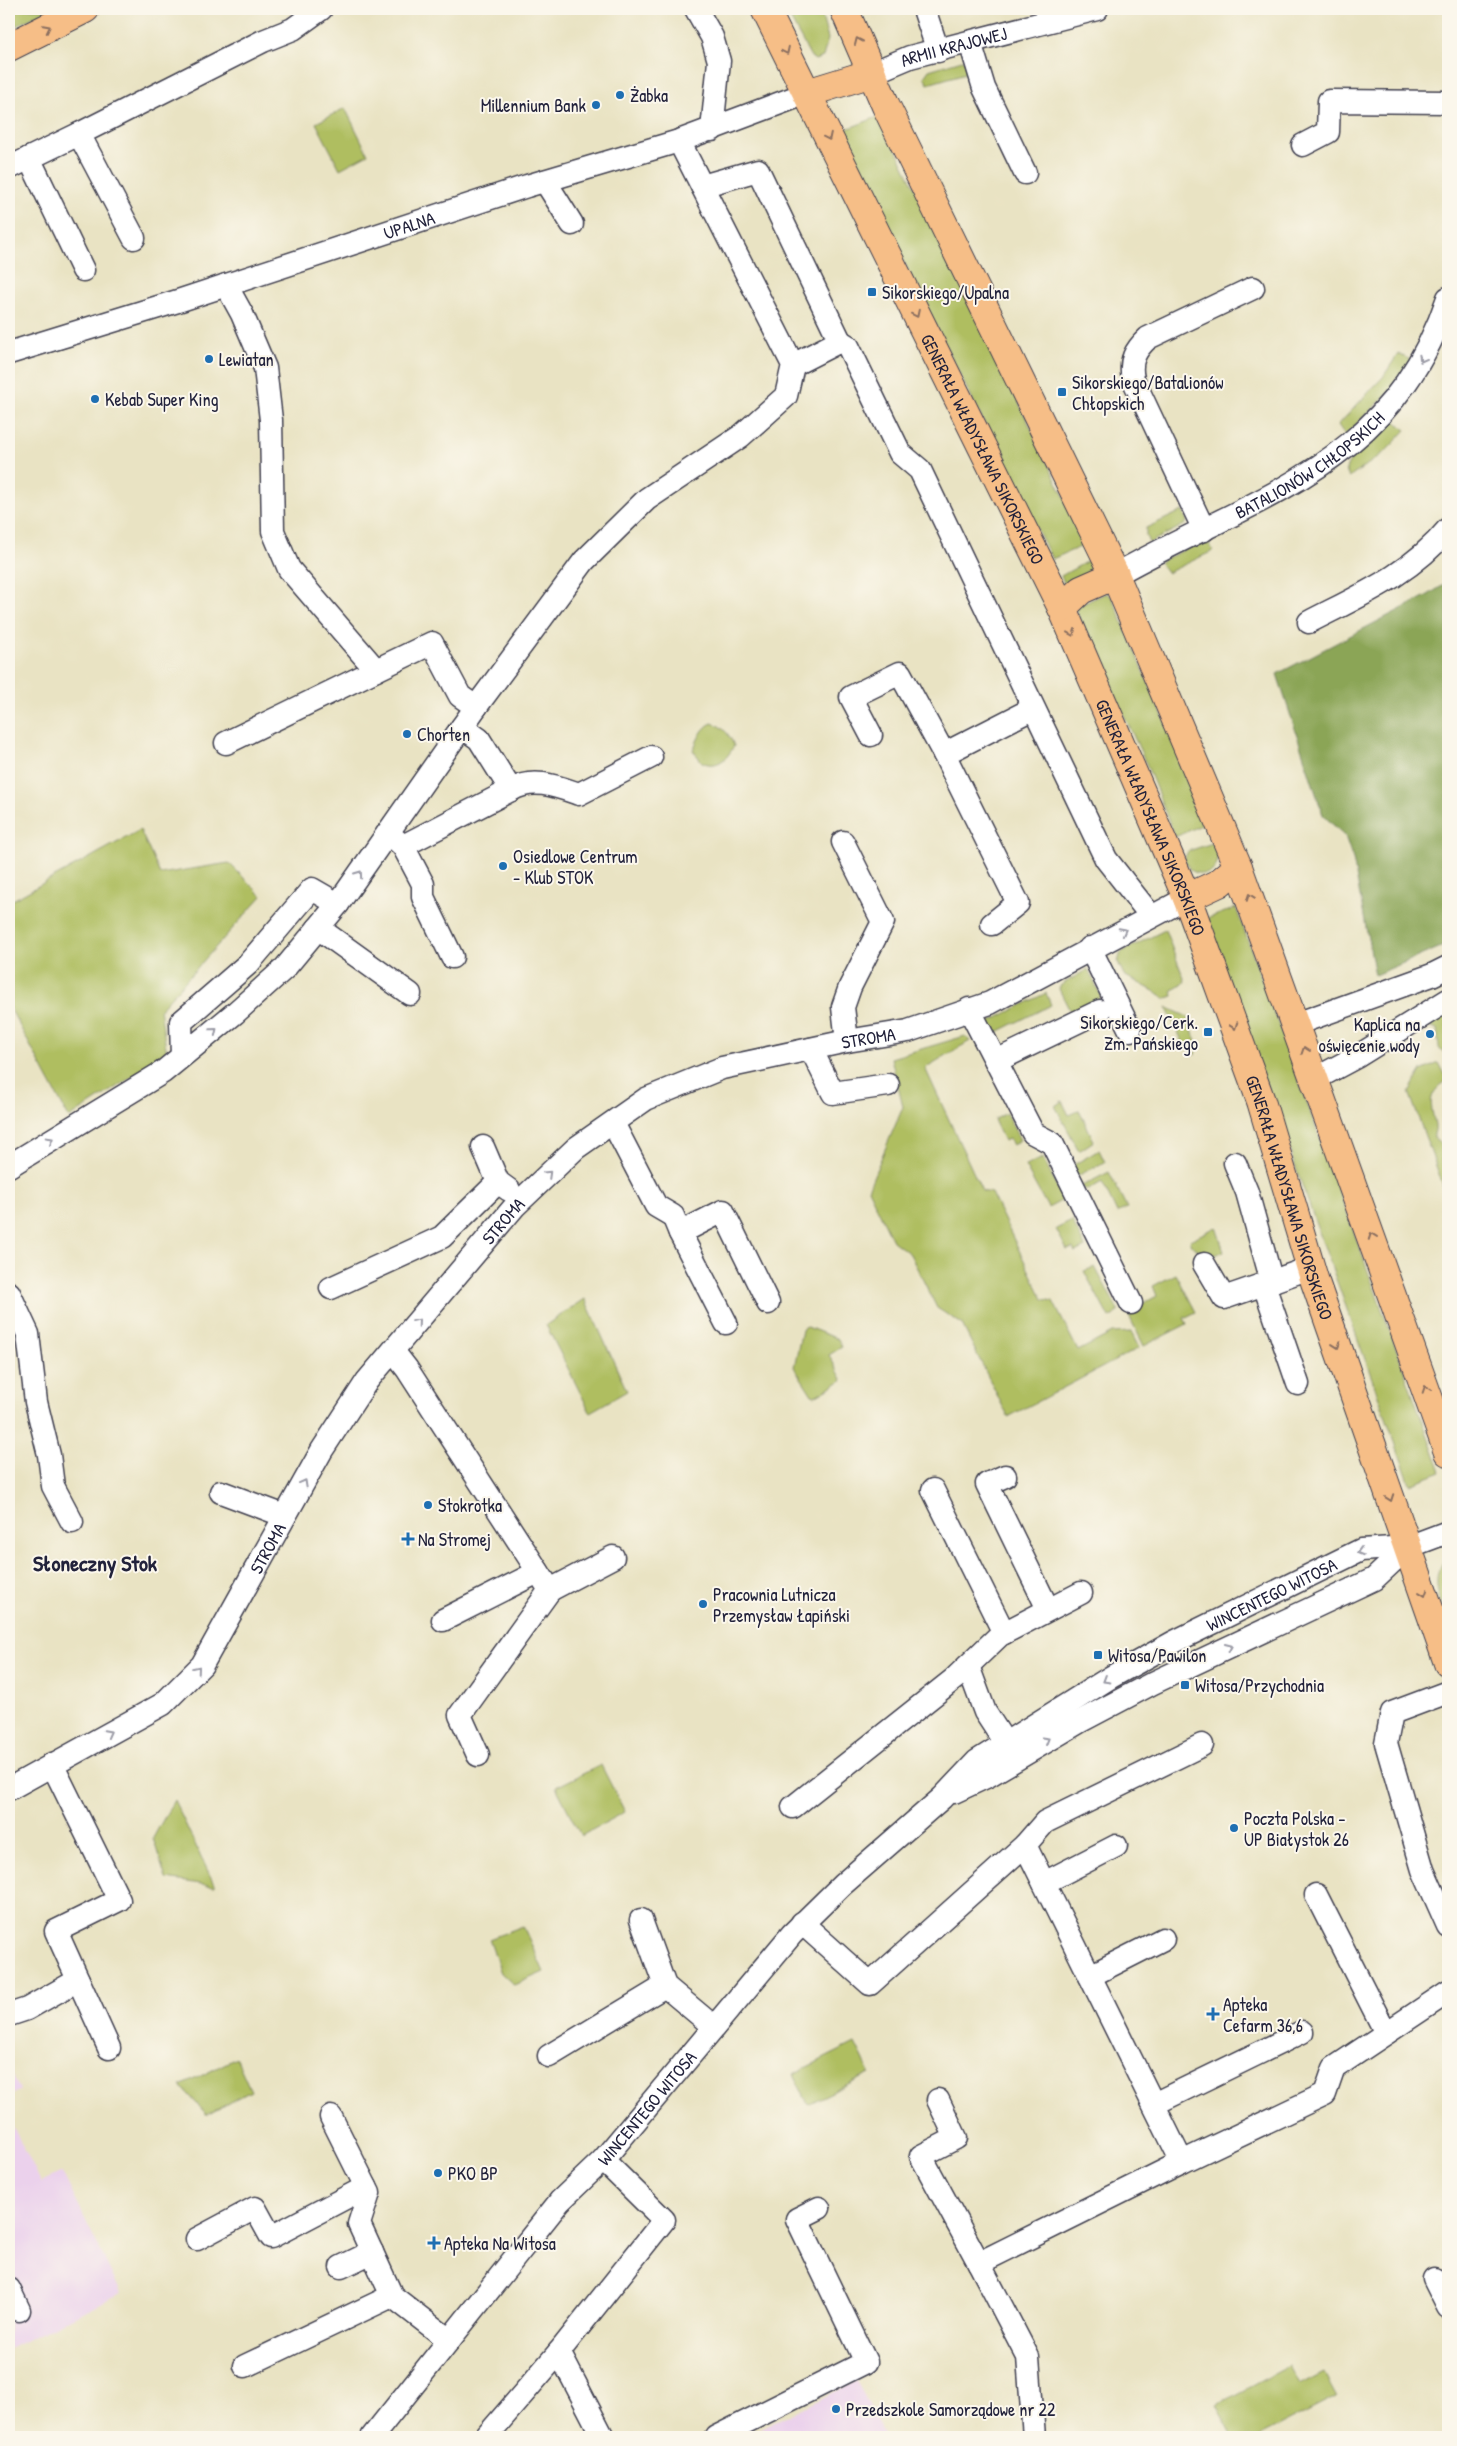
<svg xmlns="http://www.w3.org/2000/svg" width="1457" height="2446" font-family="'Patrick Hand',sans-serif">
<style>
.built{fill:#ebd1ec}
.green{fill:#afbe60;stroke:#68704e}
.forest{fill:#8ba556;stroke:#566448}
.lines{fill:none;stroke-linecap:round;stroke-linejoin:round}
.minor-casing{stroke:#403f4f;stroke-width:25}
.major-casing{stroke:#403f4f;stroke-width:30}
.minor{stroke:#fff;stroke-width:22}
.major{stroke:#f6be87;stroke-width:28}
.oneway{stroke:#8c7061}
.oneway2{stroke:#9c9ca7}
.poi-dot{fill:#1f6fb2;stroke:#fbf7ec;stroke-width:2}
.labels{text-anchor:middle;dominant-baseline:central;stroke-width:4;stroke-linejoin:round;paint-order:stroke}
.street-label{font-size:18px;fill:#22223b;stroke:#fbf7ec}
.poi-label{font-size:18px;fill:#22223b;stroke:#fbf7ec;text-anchor:start}
.district-label{font-size:22px;font-weight:bold;fill:#22223b;stroke:#fbf7ec}
</style>
<rect width="100%" height="100%" fill="#fbf7ec"/>
<filter id="ink" filterUnits="userSpaceOnUse"><feTurbulence type="fractalNoise" baseFrequency=".02" numOctaves="2"/><feDisplacementMap in="SourceGraphic" scale="10" xChannelSelector="R" yChannelSelector="G"/><feConvolveMatrix kernelMatrix="1 2 1 2 8 2 1 2 1" color-interpolation-filters="sRGB"/></filter>
<filter id="wash" filterUnits="userSpaceOnUse"><feTurbulence type="fractalNoise" baseFrequency=".0096" numOctaves="4" result="noise"/><feDisplacementMap in="SourceGraphic" scale="20" xChannelSelector="R" yChannelSelector="G"/><feGaussianBlur stdDeviation="1.12" result="paint"/><feColorMatrix in="noise" values="0 0 0 0 0 0 0 0 0 0 0 0 0 0 0 0 0 1.4 0 .05"/><feComposite in="paint" operator="in"/></filter>
<g filter="url(#wash)">
<rect width="100%" height="100%" fill="#e9e3c3"/>
<g class="built">
<polygon points="9,2067 20,2090 9,2097"/>
<polygon points="9,2119 41,2182 62,2172 121,2293 9,2349"/>
<polygon points="857,2381 885,2437 743,2437"/>
</g>
<g class="green">
<polygon points="9,9 51,9 9,29"/>
<polygon points="785,9 820,9 828,39 823,57 815,60 811,57"/>
<polygon points="962,60 967,62 969,72 928,84 924,77 929,70"/>
<polygon points="345,108 368,154 340,169 316,123"/>
<polygon points="880,116 1087,544 1052,559 839,132"/>
<polygon points="1398,354 1411,360 1389,393 1345,435 1338,425 1383,377"/>
<polygon points="1394,420 1406,430 1386,451 1349,478 1346,469 1351,459 1372,443"/>
<polygon points="1182,511 1187,520 1186,524 1149,543 1146,536 1146,528"/>
<polygon points="1207,539 1213,551 1167,573 1159,562"/>
<polygon points="1093,558 1097,568 1068,590 1061,576"/>
<polygon points="1106,593 1112,597 1208,822 1175,837 1146,763 1077,613 1078,606"/>
<path d="M 712,723 C 723,726 730,735 734,746 C 727,759 717,769 702,762 L 693,750 C 698,740 701,728 712,723 Z"/>
<polygon points="140,830 160,874 229,863 262,896 160,1009 167,1054 69,1118 9,1006 9,902"/>
<path d="M 1216,842 C 1222,862 1215,883 1190,870 L 1184,859 L 1188,851 Z"/>
<polygon points="1236,908 1441,1472 1410,1484 1206,919"/>
<polygon points="1165,930 1185,981 1182,985 1172,990 1173,996 1164,999 1161,995 1124,975 1118,962 1121,952"/>
<polygon points="1088,969 1101,996 1097,1004 1073,1017 1059,989 1061,985"/>
<polygon points="1046,993 1051,1005 989,1036 985,1024"/>
<polygon points="1448,1006 1448,1049 1442,1052 1439,1048 1437,1029 1427,1025"/>
<polygon points="1166,1007 1188,1017 1197,1045 1196,1054 1192,1055 1189,1048 1186,1049"/>
<polygon points="965,1036 970,1041 925,1068 982,1191 991,1193 1043,1299 1053,1301 1078,1351 1112,1333 1131,1332 1139,1348 1008,1417 962,1324 937,1308 910,1254 893,1241 868,1189 903,1107 891,1058"/>
<path d="M 1439,1063 L 1448,1080 C 1424,1095 1432,1105 1435,1126 C 1436,1131 1433,1133 1434,1138 C 1453,1149 1448,1180 1448,1199 L 1409,1092 L 1421,1071 Z"/>
<polygon points="1062,1101 1069,1115 1079,1110 1094,1141 1079,1151 1055,1106"/>
<polygon points="1006,1113 1020,1140 1013,1145 1009,1139 1004,1141 994,1120"/>
<polygon points="1099,1150 1105,1162 1075,1177 1070,1167"/>
<polygon points="1043,1158 1063,1200 1048,1208 1025,1166"/>
<polygon points="1109,1172 1127,1208 1117,1213 1102,1182 1088,1190 1080,1187"/>
<polygon points="1072,1221 1085,1247 1075,1252 1073,1248 1067,1250 1056,1229"/>
<polygon points="1216,1227 1224,1251 1209,1258 1192,1246 1190,1240"/>
<polygon points="1095,1267 1119,1312 1109,1318 1084,1271"/>
<polygon points="1176,1274 1196,1312 1184,1318 1187,1324 1144,1346 1127,1312 1157,1296 1153,1286"/>
<polygon points="585,1299 627,1391 590,1412 546,1325"/>
<polygon points="805,1326 838,1339 842,1347 829,1355 842,1379 841,1381 815,1396 812,1395 794,1367 802,1330"/>
<path d="M 1448,1559 L 1448,1623 C 1442,1604 1430,1582 1442,1562 Z"/>
<polygon points="601,1765 625,1812 581,1836 556,1787"/>
<polygon points="174,1800 215,1886 166,1879 153,1838"/>
<polygon points="523,1926 544,1972 514,1985 501,1973 489,1939"/>
<polygon points="855,2043 870,2073 808,2104 793,2074"/>
<polygon points="236,2058 251,2091 207,2115 181,2086"/>
<polygon points="1289,2366 1299,2385 1324,2372 1337,2396 1258,2437 1233,2437 1216,2405"/>
</g>
<polygon class="forest" points="1448,582 1448,944 1375,975 1353,859 1345,836 1323,815 1277,674 1428,595"/>
</g>
<g filter="url(#ink)">
<g class="lines">
<defs>
<g id="minor">
<polyline points="696,9 712,37 719,61 712,130"/>
<polyline points="924,9 938,51"/>
<polyline points="970,42 984,88 1025,173"/>
<path id="s1" d="M 872,73 L 910,57 L 1097,9"/>
<polyline points="1303,145 1328,132 1329,101 1448,102"/>
<polyline points="29,158 83,270"/>
<polyline points="9,168 79,134"/>
<polyline points="545,181 572,224"/>
<polyline points="702,186 758,170 840,341"/>
<polyline points="134,238 79,134 263,41 293,29 321,9"/>
<polyline points="226,285 242,314 265,368 271,420 273,531 289,569 376,670 432,643 460,696 476,707"/>
<path id="s2" d="M 9,353 L 181,300 L 527,186 L 679,141 L 807,93"/>
<polyline points="793,365 840,341 848,346 900,453 920,470 1106,859 1151,916"/>
<path d="M 1204,530 L 1133,379 C 1129,361 1135,350 1148,338 L 1253,288"/>
<path id="s3" d="M 1115,575 C 1254,496 1391,468 1448,298"/>
<path d="M 1309,622 C 1359,596 1411,574 1448,529"/>
<path d="M 462,727 L 479,739 L 511,790 C 533,777 556,786 579,794 L 651,757"/>
<polyline points="871,735 851,697 900,673 944,754"/>
<polyline points="226,743 376,670"/>
<polyline points="388,833 403,846 423,884 423,897 452,957"/>
<polyline points="843,842 883,922 850,987 843,1007 847,1041"/>
<polyline points="403,846 511,790"/>
<polyline points="992,924 1018,903 944,754 1032,709"/>
<polyline points="318,928 410,994"/>
<polyline points="1090,948 1130,1030"/>
<polyline points="969,1009 1033,1133 1052,1143 1131,1303"/>
<polyline points="1296,1024 1432,975 1448,967"/>
<polyline points="811,1049 833,1093 888,1085"/>
<polyline points="182,1056 181,1022 248,964 312,889 338,904"/>
<polyline points="996,1061 1100,1011"/>
<polyline points="1315,1079 1358,1056 1448,1000"/>
<polyline points="613,1123 656,1206 673,1216 680,1233 723,1211 768,1303"/>
<polyline points="483,1147 498,1182 509,1190"/>
<polyline points="1235,1163 1247,1192 1272,1282"/>
<polyline points="9,1166 163,1072 235,1013 285,968 338,904 476,707 584,561 647,499 741,436 786,396 793,365 679,141"/>
<polyline points="680,1233 726,1323"/>
<polyline points="1204,1264 1224,1298 1310,1268"/>
<polyline points="1264,1285 1298,1384"/>
<polyline points="331,1288 442,1237 498,1182"/>
<polyline points="9,1293 28,1334 36,1402 49,1455 53,1486 72,1522"/>
<polyline points="393,1351 407,1369 550,1590 460,1715 478,1755"/>
<polyline points="1005,1476 987,1484 1048,1609"/>
<polyline points="933,1490 1004,1633"/>
<polyline points="221,1492 285,1516"/>
<polyline points="550,1590 613,1557"/>
<polyline points="443,1620 538,1572"/>
<polyline points="968,1666 985,1712 1013,1755"/>
<polyline points="1448,1692 1392,1713 1386,1743 1423,1870 1448,1926"/>
<polyline points="52,1764 119,1900 56,1931 109,2048"/>
<path id="s4" d="M 9,1789 L 163,1704 L 202,1665 L 322,1450 L 367,1381 L 515,1206 L 576,1148 L 646,1099 L 722,1068 L 847,1041 L 908,1031 L 990,1003 L 1187,898"/>
<polyline points="954,1792 988,1776 1079,1722 1153,1683 1374,1579 1408,1547"/>
<polyline points="793,1807 954,1679 1000,1635 1081,1593"/>
<polyline points="1025,1845 1045,1822 1202,1745"/>
<polyline points="1044,1883 1116,1846"/>
<polyline points="1316,1895 1386,2033"/>
<polyline points="641,1920 665,1986 714,2027"/>
<polyline points="802,1923 870,1984 1025,1845 1182,2162 979,2263 1028,2357 1034,2437"/>
<polyline points="1090,1976 1163,1939"/>
<polyline points="9,2015 27,2009 78,1980"/>
<polyline points="549,2056 665,1986"/>
<polyline points="938,2100 956,2138 921,2156 979,2263"/>
<polyline points="1154,2104 1302,2032"/>
<polyline points="331,2117 369,2193 359,2224 392,2296 449,2340"/>
<polyline points="603,2160 664,2220 559,2352 603,2437"/>
<polyline points="1182,2162 1325,2094 1334,2068 1448,1992"/>
<polyline points="197,2239 255,2208 271,2237 366,2187"/>
<polyline points="341,2267 372,2252"/>
<polyline points="1434,2279 1448,2307"/>
<polyline points="9,2289 19,2310"/>
<polyline points="245,2366 392,2296"/>
<path id="s5" d="M 372,2437 L 560,2201 L 603,2160 L 792,1934 L 842,1885 L 942,1798 L 977,1761 L 1111,1677 L 1174,1642 L 1361,1550 L 1408,1547 L 1448,1532"/>
<polyline points="486,2437 559,2352"/>
<polyline points="716,2437 866,2362 797,2219 819,2208"/>
</g>
<g id="major">
<path id="s6" d="M 765,9 L 1062,608 L 1187,898 L 1261,1101 L 1315,1282 L 1448,1663"/>
<polyline points="844,9 886,106 1115,575 1238,867 1448,1452"/>
<polyline points="9,47 85,9"/>
<polyline points="807,93 872,73"/>
<polyline points="1062,608 1081,590 1115,575"/>
<polyline points="1187,898 1219,883 1238,867"/>
</g>
</defs>
<use href="#minor" class="minor-casing"/>
<use href="#major" class="major-casing"/>
<use href="#minor" class="minor"/>
<use href="#major" class="major"/>
</g>
<defs><path id="oneway-chevron" d="M-2-3.5L2.5 0L-2 3.5" fill="none" stroke-width="1.6" stroke-linecap="round" stroke-linejoin="round" transform="scale(1.25)"/></defs>
<g class="oneway">
<use href="#oneway-chevron" transform="translate(47 28) rotate(-27)"/>
<use href="#oneway-chevron" transform="translate(858 41) rotate(-114)"/>
<use href="#oneway-chevron" transform="translate(786 51) rotate(64)"/>
<use href="#oneway-chevron" transform="translate(828 137) rotate(64)"/>
<use href="#oneway-chevron" transform="translate(916 314) rotate(64)"/>
<use href="#oneway-chevron" transform="translate(1072 633) rotate(67)"/>
<use href="#oneway-chevron" transform="translate(1250 897) rotate(-110)"/>
<use href="#oneway-chevron" transform="translate(1234 1026) rotate(70)"/>
<use href="#oneway-chevron" transform="translate(1305 1050) rotate(-109)"/>
<use href="#oneway-chevron" transform="translate(1372 1236) rotate(-110)"/>
<use href="#oneway-chevron" transform="translate(1337 1345) rotate(71)"/>
<use href="#oneway-chevron" transform="translate(1426 1389) rotate(-109)"/>
<use href="#oneway-chevron" transform="translate(1390 1498) rotate(70)"/>
<use href="#oneway-chevron" transform="translate(1424 1593) rotate(71)"/>
</g>
<g class="oneway2">
<use href="#oneway-chevron" transform="translate(1422 359) rotate(119)"/>
<use href="#oneway-chevron" transform="translate(359 874) rotate(-55)"/>
<use href="#oneway-chevron" transform="translate(1123 931) rotate(-28)"/>
<use href="#oneway-chevron" transform="translate(214 1031) rotate(-39)"/>
<use href="#oneway-chevron" transform="translate(50 1140) rotate(-30)"/>
<use href="#oneway-chevron" transform="translate(548 1174) rotate(-44)"/>
<use href="#oneway-chevron" transform="translate(417 1322) rotate(-50)"/>
<use href="#oneway-chevron" transform="translate(304 1483) rotate(-61)"/>
<use href="#oneway-chevron" transform="translate(1360 1552) rotate(163)"/>
<use href="#oneway-chevron" transform="translate(1229 1647) rotate(-25)"/>
<use href="#oneway-chevron" transform="translate(197 1669) rotate(-50)"/>
<use href="#oneway-chevron" transform="translate(1106 1680) rotate(149)"/>
<use href="#oneway-chevron" transform="translate(108 1733) rotate(-28)"/>
<use href="#oneway-chevron" transform="translate(1046 1740) rotate(-30)"/>
</g>
</g>
<g class="poi-dot">
<circle cx="620" cy="95" r="5"/>
<circle cx="596" cy="105" r="5"/>
<rect x="867" y="287" width="10" height="10" rx="2.5"/>
<circle cx="209" cy="359" r="5"/>
<rect x="1057" y="387" width="10" height="10" rx="2.5"/>
<circle cx="95" cy="399" r="5"/>
<circle cx="407" cy="734" r="5"/>
<circle cx="503" cy="866" r="5"/>
<rect x="1203" y="1027" width="10" height="10" rx="2.5"/>
<circle cx="1430" cy="1034" r="5"/>
<circle cx="428" cy="1505" r="5"/>
<path d="M405.5 1531.5h5v5h5v5h-5v5h-5v-5h-5v-5h5z"/>
<circle cx="703" cy="1604" r="5"/>
<rect x="1093" y="1650" width="10" height="10" rx="2.5"/>
<rect x="1180" y="1680" width="10" height="10" rx="2.5"/>
<circle cx="1234" cy="1828" r="5"/>
<path d="M1210.5 2006.5h5v5h5v5h-5v5h-5v-5h-5v-5h5z"/>
<circle cx="438" cy="2173" r="5"/>
<path d="M431.5 2235.5h5v5h5v5h-5v5h-5v-5h-5v-5h5z"/>
<circle cx="836" cy="2409" r="5"/>
</g>
<g class="labels">
<g class="street-label">
<text stroke="none"><textPath href="#s1" startOffset="86">ARMII KRAJOWEJ</textPath></text>
<text stroke="none"><textPath href="#s2" startOffset="420">UPALNA</textPath></text>
<text stroke="none"><textPath href="#s6" startOffset="491">GENERAŁA WŁADYSŁAWA SIKORSKIEGO</textPath></text>
<text stroke="none"><textPath href="#s3" startOffset="224">BATALIONÓW CHŁOPSKICH</textPath></text>
<text stroke="none"><textPath href="#s6" startOffset="896">GENERAŁA WŁADYSŁAWA SIKORSKIEGO</textPath></text>
<text stroke="none"><textPath href="#s4" startOffset="1190">STROMA</textPath></text>
<text stroke="none"><textPath href="#s6" startOffset="1301">GENERAŁA WŁADYSŁAWA SIKORSKIEGO</textPath></text>
<text stroke="none"><textPath href="#s4" startOffset="770">STROMA</textPath></text>
<text stroke="none"><textPath href="#s4" startOffset="365">STROMA</textPath></text>
<text stroke="none"><textPath href="#s5" startOffset="1248">WINCENTEGO WITOSA</textPath></text>
<text stroke="none"><textPath href="#s5" startOffset="429">WINCENTEGO WITOSA</textPath></text>
</g>
<g class="poi-label">
<text x="630" y="95">Żabka</text>
<text x="586" y="105" text-anchor="end">Millennium Bank</text>
<text x="882" y="292">Sikorskiego/Upalna</text>
<text x="219" y="359">Lewiatan</text>
<text x="1072" y="382">Sikorskiego/Batalionów<tspan x="1072" dy="21">Chłopskich</tspan></text>
<text x="105" y="399">Kebab Super King</text>
<text x="417" y="734">Chorten</text>
<text x="513" y="856">Osiedlowe Centrum<tspan x="513" dy="21">- Klub STOK</tspan></text>
<text x="1198" y="1022" text-anchor="end">Sikorskiego/Cerk.<tspan x="1198" dy="21">Zm. Pańskiego</tspan></text>
<text x="1420" y="1024" text-anchor="end">Kaplica na<tspan x="1420" dy="21">oświęcenie wody</tspan></text>
<text x="438" y="1505">Stokrotka</text>
<text x="418" y="1539">Na Stromej</text>
<text x="713" y="1594">Pracownia Lutnicza<tspan x="713" dy="21">Przemysław Łapiński</tspan></text>
<text x="1108" y="1655">Witosa/Pawilon</text>
<text x="1195" y="1685">Witosa/Przychodnia</text>
<text x="1244" y="1818">Poczta Polska -<tspan x="1244" dy="21">UP Białystok 26</tspan></text>
<text x="1223" y="2004">Apteka<tspan x="1223" dy="21">Cefarm 36,6</tspan></text>
<text x="448" y="2173">PKO BP</text>
<text x="444" y="2243">Apteka Na Witosa</text>
<text x="846" y="2409">Przedszkole Samorządowe nr 22</text>
</g>
<g class="district-label">
<text x="95" y="1563">Słoneczny Stok</text>
</g>
</g>
<rect width="1457" height="2446" fill="none" stroke="#fbf7ec" stroke-width="30"/>
</svg>
